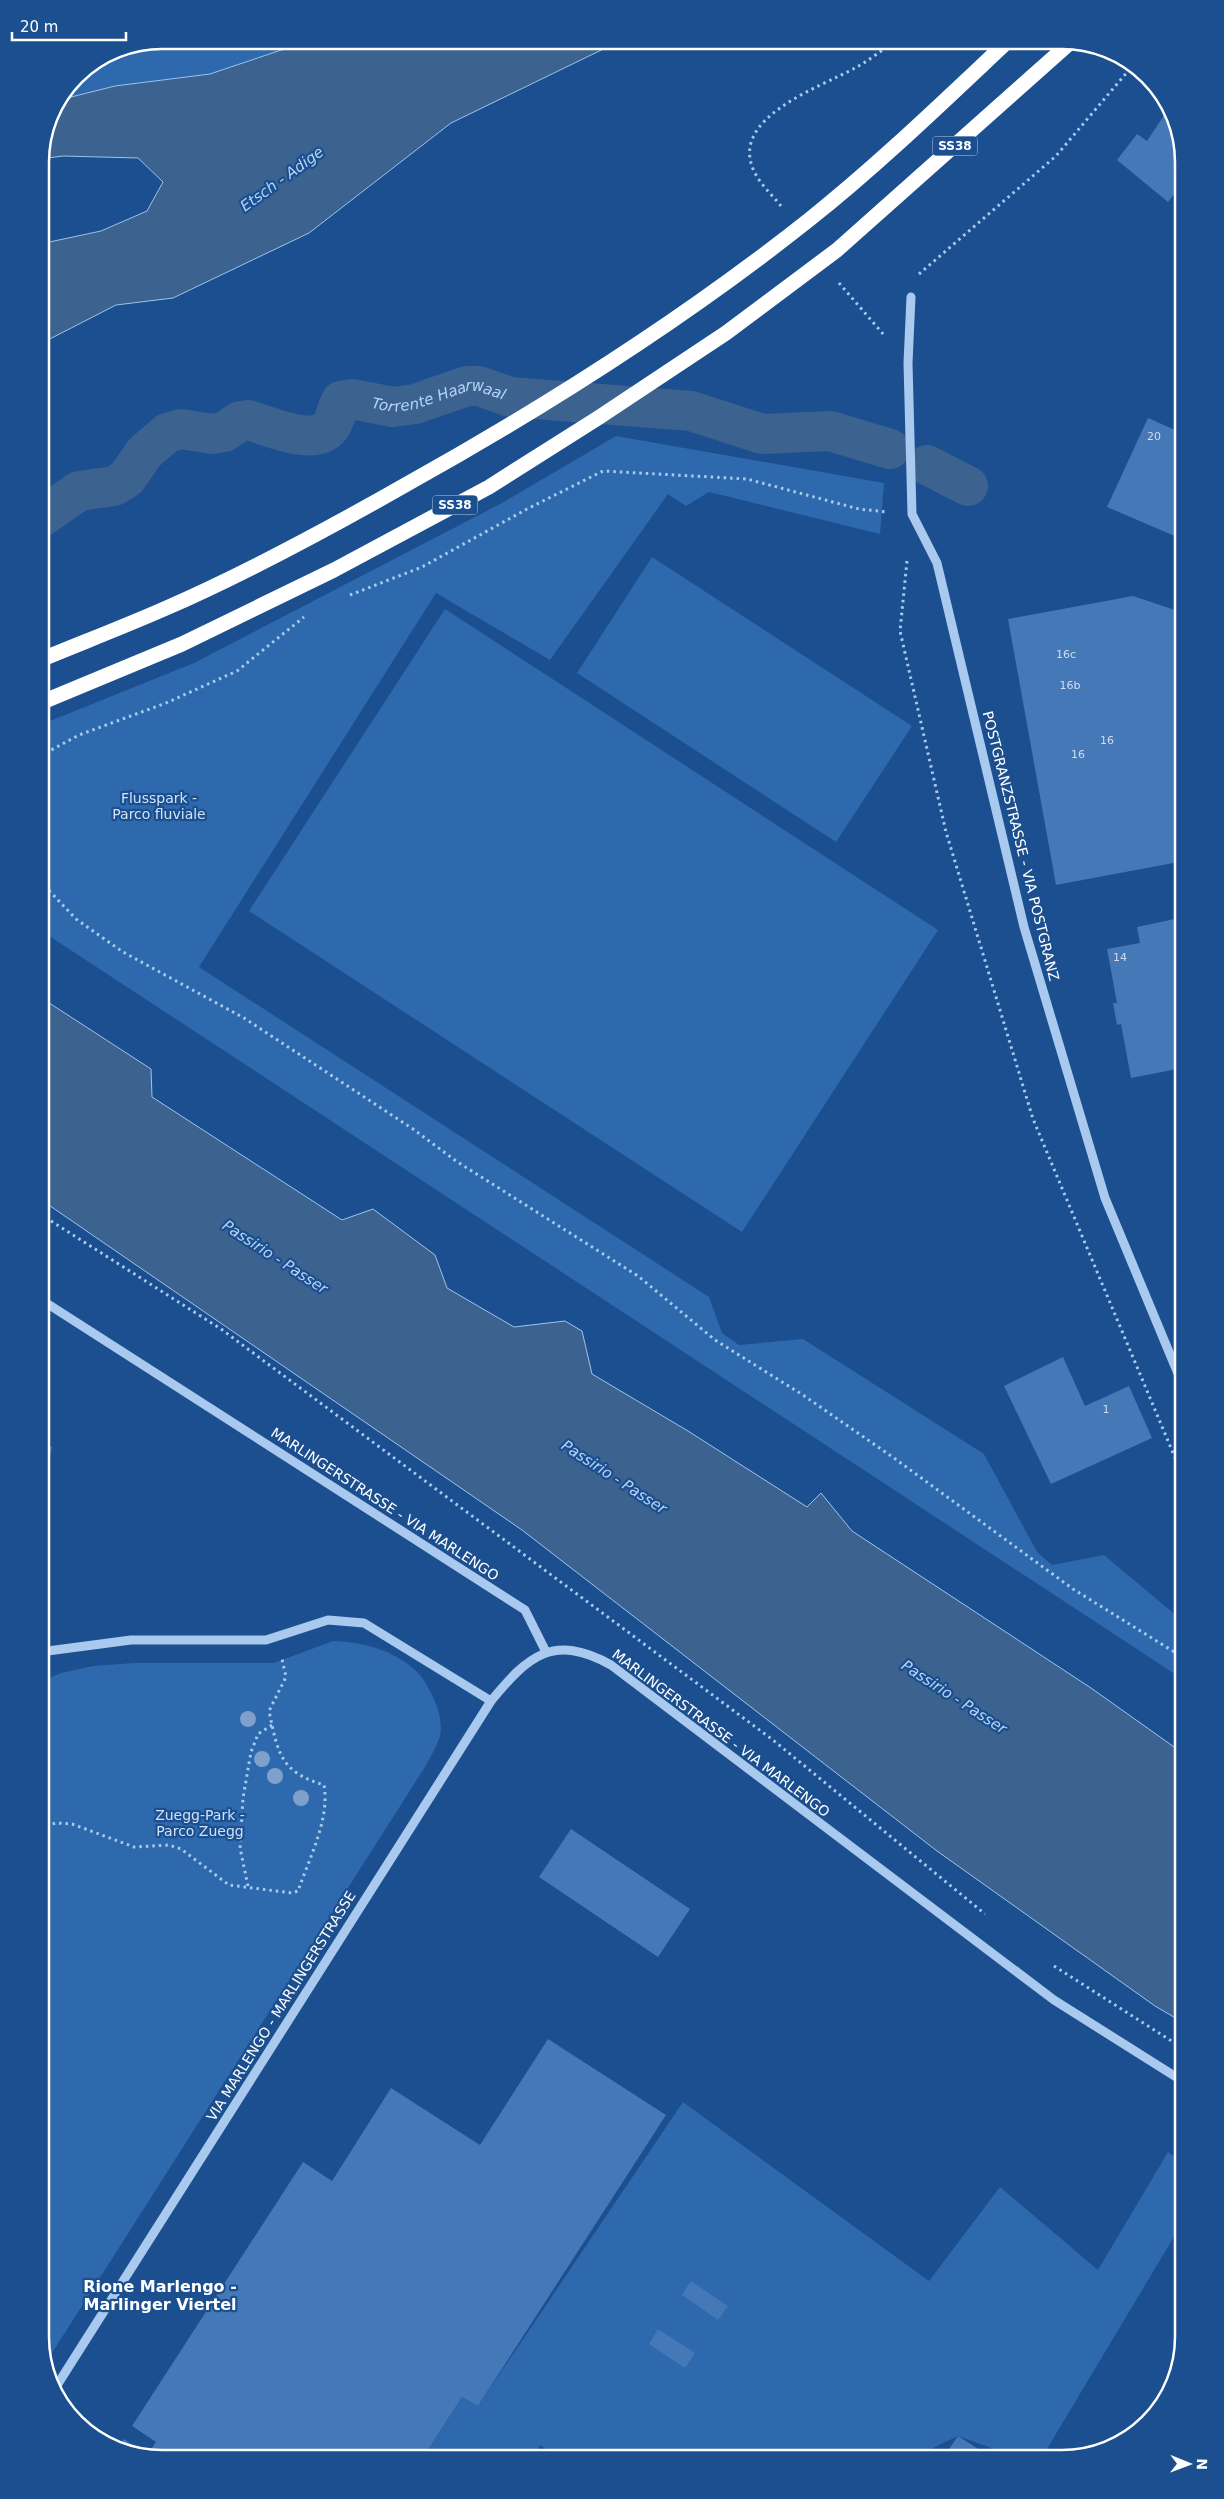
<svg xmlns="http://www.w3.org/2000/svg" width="1224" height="2499" font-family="'DejaVu Sans',sans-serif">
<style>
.green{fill:#2e69ad}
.water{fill:#3c6290;stroke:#9cc4f0}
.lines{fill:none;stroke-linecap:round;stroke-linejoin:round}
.canal{stroke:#3c6290;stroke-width:40}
.building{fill:#4478b7}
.path{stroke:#a9c9ee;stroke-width:3;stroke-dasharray:2.5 4;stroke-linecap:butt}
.minor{stroke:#a9c9ee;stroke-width:9}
.highway{stroke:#fff;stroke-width:15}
.tree{fill:#7ea0ca}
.labels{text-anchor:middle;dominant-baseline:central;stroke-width:4.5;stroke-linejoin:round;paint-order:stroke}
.number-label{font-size:11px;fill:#d0dded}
.shield{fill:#1b4f8f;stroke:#bbcadd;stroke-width:1}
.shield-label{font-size:12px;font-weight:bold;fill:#fff}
.park-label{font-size:14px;fill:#cfe3fa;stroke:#1b4f8f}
.street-label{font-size:14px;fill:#fff;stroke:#1b4f8f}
.water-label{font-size:15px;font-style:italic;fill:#b5d3f5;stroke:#1b4f8f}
.quarter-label{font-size:16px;font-weight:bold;fill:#fff;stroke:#1b4f8f}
.rim{fill:none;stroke:#fff;stroke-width:2.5}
</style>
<rect width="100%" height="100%" fill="#1b4f8f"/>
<g class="green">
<polygon points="161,40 311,40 210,74 115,86 59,100 76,75 115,49"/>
<polygon points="616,436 884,483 880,534 709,492 686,506 668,494 550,660 436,593 199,967 709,1297 722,1333 739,1345 803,1339 984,1454 1037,1552 1052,1565 1104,1555 1184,1622 1184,1680 40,930 40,725 194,663 502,503"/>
<polygon points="652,557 912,726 836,842 577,673"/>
<polygon points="445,609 938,930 742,1232 249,911"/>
<path d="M 333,1641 C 364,1642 398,1651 420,1675 C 425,1680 428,1688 432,1695 C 438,1707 443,1722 440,1736 C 437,1746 430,1758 425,1767 L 45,2364 L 40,2338 L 40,1682 L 61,1673 L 93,1666 L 134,1663 L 274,1663 Z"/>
<polygon points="683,2102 929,2281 1000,2187 1098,2270 1168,2152 1184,2164 1184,2220 1041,2459 1022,2459 958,2436 910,2459 560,2459 540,2445 532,2459 422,2459 462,2397 478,2406"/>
</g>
<g class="water">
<polygon points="311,40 622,40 451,123 309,233 173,298 116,305 40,344 40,244 101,231 147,211 163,182 138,158 63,156 40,159 49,115 59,100 115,86 210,74"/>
<polygon points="40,997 151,1069 152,1097 342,1220 373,1209 435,1255 447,1288 514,1327 565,1321 582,1331 592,1374 688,1431 807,1507 821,1493 852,1531 1091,1688 1184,1754 1184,2023 1155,2006 937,1851 522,1530 40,1199"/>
</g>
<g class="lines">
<g class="canal">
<polyline points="927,465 968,486"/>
<path id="s1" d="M 40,518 L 79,491 L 114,486 L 127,478 L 144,453 L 167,433 L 181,429 L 212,434 L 224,432 L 240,421 L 248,420 C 269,426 315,447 330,427 C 336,420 336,409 341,401 L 352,399 L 393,407 L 415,404 L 467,386 L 479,386 L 510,397 L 691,411 L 762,434 L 830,431 L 890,449"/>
</g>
</g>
<g class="building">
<polygon points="1169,108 1175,115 1184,161 1184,200 1175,193 1168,202 1117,160 1137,134 1147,141"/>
<polygon points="1148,418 1184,434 1184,540 1107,507"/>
<polygon points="1133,596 1184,613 1184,861 1056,885 1008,619"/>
<polygon points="1184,917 1184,1075 1182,1068 1131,1078 1121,1024 1117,1025 1113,1003 1117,1003 1107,949 1140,943 1137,927"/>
<polygon points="1063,1357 1085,1406 1129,1386 1152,1438 1051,1484 1004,1386"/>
<polygon points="40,1444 52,1447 41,1493 40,1493"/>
<polygon points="571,1829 690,1909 658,1957 539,1877"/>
<polygon points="548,2039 666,2115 478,2406 462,2397 422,2459 154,2459 119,2447 124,2439 147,2455 156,2442 132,2426 303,2162 332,2181 391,2088 480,2145"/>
<polygon points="691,2281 728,2306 718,2320 682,2295"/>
<polygon points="658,2329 695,2353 685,2368 649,2344"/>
<polygon points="958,2436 983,2452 992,2459 942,2459"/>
</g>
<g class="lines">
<g class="path">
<path d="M 781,206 C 773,196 761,185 755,173 C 726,118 821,87 855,68 C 870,60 883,49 897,40"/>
<polyline points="919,274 1056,156 1134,64"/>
<polyline points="839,283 884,335"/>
<polyline points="907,561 900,631 946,832 1033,1119 1184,1479"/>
<polyline points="350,595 422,567 527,509 603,471 747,479 859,509 887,512"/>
<polyline points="40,756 79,735 166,703 237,671 304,617"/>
<polyline points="40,881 76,919 123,952 244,1018 413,1129 456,1161 638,1276 715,1340 803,1395 894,1458 1073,1589 1184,1658"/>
<polyline points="40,1214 221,1329 773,1740 985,1914"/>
<path d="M 40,1827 L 56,1823 L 72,1824 L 134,1847 L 169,1845 L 181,1849 L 229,1885 L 292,1893 L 298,1891 C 309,1859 330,1819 324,1785 C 280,1772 278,1753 269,1711 L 286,1677 L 282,1659"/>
<polyline points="248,1886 240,1848 243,1798 251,1752 258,1734 272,1725"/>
<polyline points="1054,1966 1184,2049"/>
</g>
<g class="minor">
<polyline points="911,297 908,363 912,514 937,563 1024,927 1105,1198 1184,1388"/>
<polyline points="40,1299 525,1610 546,1652"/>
<polyline points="40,1652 131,1640 266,1640 328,1620 364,1623 491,1701"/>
<path d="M 54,2390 L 491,1701 C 528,1656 553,1633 611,1665 L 1054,2000 L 1184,2082"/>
</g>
<g class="highway">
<path d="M 40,660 C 81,643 123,627 164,609 C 247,573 328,529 407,484 C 547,406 684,319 810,219 C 879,164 944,101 1009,40"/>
<polyline points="40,703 182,644 334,570 489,487 598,418 726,333 837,250 1072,41"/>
</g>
</g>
<g class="tree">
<circle cx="248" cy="1719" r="8"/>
<circle cx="262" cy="1759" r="8"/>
<circle cx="275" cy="1776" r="8"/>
<circle cx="301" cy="1798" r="8"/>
</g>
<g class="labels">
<g class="number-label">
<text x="1154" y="436">20</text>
<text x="1066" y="654">16c</text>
<text x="1070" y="685">16b</text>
<text x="1107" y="740">16</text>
<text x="1078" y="754">16</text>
<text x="1120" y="957">14</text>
<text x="1106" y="1409">1</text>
</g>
<g class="shield">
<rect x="932.5" y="136.5" width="45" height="19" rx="4"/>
<rect x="432.5" y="495.5" width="45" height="19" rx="4"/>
</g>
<g class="shield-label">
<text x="955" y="146">SS38</text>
<text x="455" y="505">SS38</text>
</g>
<g class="park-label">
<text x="159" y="798">Flusspark -<tspan x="159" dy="16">Parco fluviale</tspan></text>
<text x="200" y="1815">Zuegg-Park -<tspan x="200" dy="16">Parco Zuegg</tspan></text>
</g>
<g class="street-label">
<text transform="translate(1021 846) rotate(76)">POSTGRANZSTRASSE - VIA POSTGRANZ</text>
<text transform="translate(385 1504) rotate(33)">MARLINGERSTRASSE - VIA MARLENGO</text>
<text transform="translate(721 1733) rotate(37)">MARLINGERSTRASSE - VIA MARLENGO</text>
<text transform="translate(281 2006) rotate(-58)">VIA MARLENGO - MARLINGERSTRASSE</text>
</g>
<g class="water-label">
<text transform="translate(282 179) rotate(-36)">Etsch - Adige</text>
<text stroke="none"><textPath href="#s1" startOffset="460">Torrente Haarwaal</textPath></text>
<text transform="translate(275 1257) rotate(33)">Passirio - Passer</text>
<text transform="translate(614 1477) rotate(33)">Passirio - Passer</text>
<text transform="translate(954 1697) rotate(33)">Passirio - Passer</text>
</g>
<g class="quarter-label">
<text x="160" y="2286">Rione Marlengo -<tspan x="160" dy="18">Marlinger Viertel</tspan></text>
</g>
</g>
<path d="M0 0H1224V2499H0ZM162 49H1062A113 113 0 0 1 1175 162V2337A113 113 0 0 1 1062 2450H162A113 113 0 0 1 49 2337V162A113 113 0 0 1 162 49Z" fill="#1b4f8f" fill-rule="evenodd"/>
<path class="rim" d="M162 49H1062A113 113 0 0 1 1175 162V2337A113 113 0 0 1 1062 2450H162A113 113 0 0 1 49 2337V162A113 113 0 0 1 162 49Z"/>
<g transform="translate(1189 2464) rotate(91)" stroke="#1b4f8f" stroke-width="4" paint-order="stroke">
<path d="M0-4L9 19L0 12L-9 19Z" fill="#ffffff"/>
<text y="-8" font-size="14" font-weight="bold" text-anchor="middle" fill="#ffffff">N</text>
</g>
<path d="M12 32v8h114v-8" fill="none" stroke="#ffffff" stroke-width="2.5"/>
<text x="20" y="32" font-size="15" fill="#ffffff" stroke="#1b4f8f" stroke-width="4" paint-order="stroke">20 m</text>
</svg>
